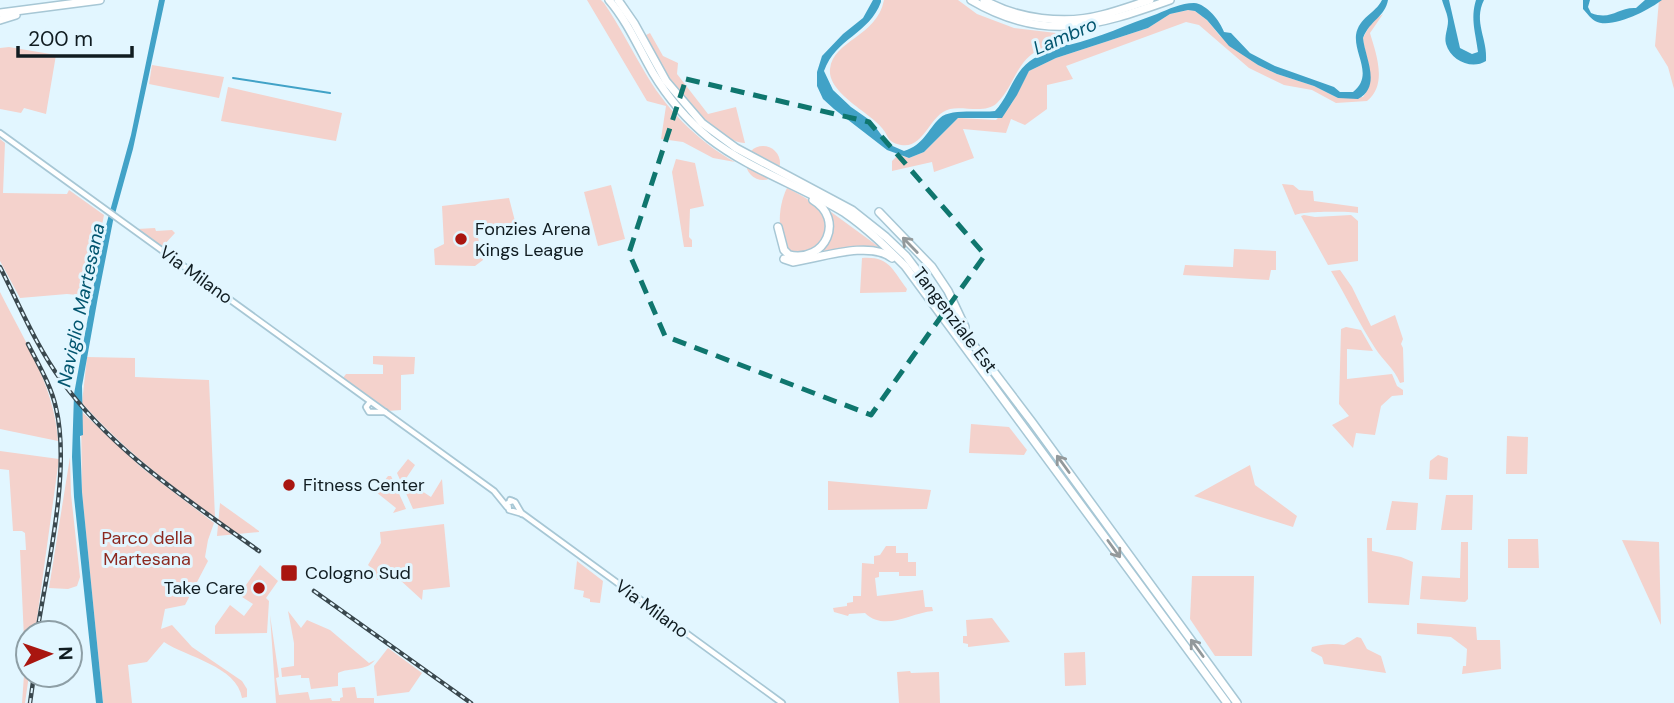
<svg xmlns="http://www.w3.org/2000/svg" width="1674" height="703" font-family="'DM Sans',sans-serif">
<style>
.green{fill:#f4d2cc}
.water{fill:#41a2c7}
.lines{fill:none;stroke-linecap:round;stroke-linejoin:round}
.stream{stroke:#41a2c7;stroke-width:2}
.secondary-casing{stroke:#a7c7d5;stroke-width:8}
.highway-casing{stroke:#a7c7d5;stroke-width:10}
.secondary{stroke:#fff;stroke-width:4.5}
.highway{stroke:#fff;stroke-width:7}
.rail-casing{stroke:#3a484e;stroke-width:4.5}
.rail{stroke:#e2f6ff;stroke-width:2;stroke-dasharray:5;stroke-linecap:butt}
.oneway{stroke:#93999b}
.marked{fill:none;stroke:#0f766e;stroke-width:5;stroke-dasharray:14 9;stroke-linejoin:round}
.poi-dot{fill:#a91610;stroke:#e2f6ff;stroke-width:2.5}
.labels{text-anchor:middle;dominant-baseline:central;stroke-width:6;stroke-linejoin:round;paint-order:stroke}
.poi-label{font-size:18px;fill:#101c21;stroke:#e2f6ff;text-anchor:start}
.street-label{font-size:18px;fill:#101c21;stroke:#e2f6ff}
.park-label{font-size:18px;fill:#8c2920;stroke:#e2f6ff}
.water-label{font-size:19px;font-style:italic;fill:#02556f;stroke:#e2f6ff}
</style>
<rect width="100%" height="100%" fill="#e2f6ff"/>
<g class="green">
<path d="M 587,0 L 601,0 L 604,3 C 619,25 630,47 643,69 C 664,107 697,141 735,162 L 713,158 L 683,142 L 661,139 L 666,106 L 647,101 Z"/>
<path d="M 884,0 L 958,0 L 977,14 L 1014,28 L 1056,33 L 1084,31 L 1086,37 L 1035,52 C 1015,65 1013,88 997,103 C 986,114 964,106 950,109 C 929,114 925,149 901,145 C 897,144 893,143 891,141 C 888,139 887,135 885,132 C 879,123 870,117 861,110 C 850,101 828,86 830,69 C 833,40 877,37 884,0 Z"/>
<polygon points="1659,0 1674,0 1674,89 1668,67 1655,46"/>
<path d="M 1188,10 L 1195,11 L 1207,20 L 1220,36 L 1258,65 L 1277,74 L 1314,86 L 1338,98 L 1363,97 C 1378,78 1365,59 1363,38 L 1372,21 L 1383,14 L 1370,33 C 1376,54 1388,84 1367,101 L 1336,103 L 1312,90 L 1284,85 L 1249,68 L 1199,25 L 1186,22 L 1066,66 L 1073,79 L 1047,85 L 1047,109 L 1025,125 L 1011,119 L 1006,133 L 963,129 L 974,158 L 934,172 L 932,162 L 892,171 L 892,161 L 898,155 L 909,158 L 924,152 L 958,118 L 996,120 L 1012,103 L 1029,71 L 1056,58 L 1148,28 L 1170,14 Z"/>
<path d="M 650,33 L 663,56 L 678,63 L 677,74 L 708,114 L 736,107 L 745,143 C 725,144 684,101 673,84 C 662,69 654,51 646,35 Z"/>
<polygon points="9,47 56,55 46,114 24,108 21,113 0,109 0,48"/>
<polygon points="152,65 224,77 219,98 149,84"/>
<polygon points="228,87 342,113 336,141 221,121"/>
<polygon points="0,139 5,143 3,193 67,194 69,190 104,215 88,296 67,294 20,298 0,261"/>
<circle cx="763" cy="163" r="17"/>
<polygon points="676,159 695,163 704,206 690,209 689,237 692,240 692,247 684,247 672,172"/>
<path d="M 1282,184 L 1293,185 L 1299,190 L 1313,191 L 1314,201 L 1358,207 L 1358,213 C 1349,211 1302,211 1295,215 Z"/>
<polygon points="611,185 625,239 598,246 584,192"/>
<path d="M 787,188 C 819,204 843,219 811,252 L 793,254 C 776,239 777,208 787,188 Z"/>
<polygon points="509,198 516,225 477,233 483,260 475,266 435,265 434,249 444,244 442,206"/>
<polygon points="827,209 879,247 867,246 815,255 827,242"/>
<polygon points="1304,215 1315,217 1351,215 1358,221 1358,261 1328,265 1301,216"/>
<polygon points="155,228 156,231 172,230 175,233 162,247 137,229"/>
<polygon points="1234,249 1276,251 1276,270 1271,270 1269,280 1183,275 1185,265 1233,267"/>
<path d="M 862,258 C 889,256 892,269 907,289 L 906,292 L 860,293 Z"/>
<path d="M 1340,270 L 1352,287 L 1371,326 L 1395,315 L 1403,339 L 1401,344 L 1403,348 L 1404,382 L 1400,383 C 1394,368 1383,361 1375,348 C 1359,323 1346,296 1331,271 Z"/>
<path d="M 0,292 C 24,340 55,387 58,441 L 0,429 Z"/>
<polygon points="1346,327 1361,330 1373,351 1347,349 1347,379 1392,374 1397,386 1403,390 1403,395 1392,396 1381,406 1375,435 1356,433 1353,448 1332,425 1349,416 1339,404 1341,329"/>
<polygon points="373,356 415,357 414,374 401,375 401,410 388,411 343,378 346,374 383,374 383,365 373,364"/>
<path d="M 87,357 L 135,358 L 135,377 L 209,380 L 215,517 C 167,483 121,447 82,403 Z"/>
<path d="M 81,411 L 142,468 L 214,523 L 208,540 L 205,557 L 208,561 L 185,605 L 165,609 L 161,629 L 172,625 L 192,647 L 242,681 L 247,689 L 247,697 L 242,698 C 237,666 186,657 164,642 L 147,662 L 128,665 L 132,703 L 103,703 L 82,492 Z"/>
<polygon points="971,424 1009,427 1027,450 1024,455 969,453"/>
<polygon points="1507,436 1528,437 1527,474 1506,474"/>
<polygon points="0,451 59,459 35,633 28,633 29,675 25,703 22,703 25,661 20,550 26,550 25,533 22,531 13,531 9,470 0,469"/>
<polygon points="1438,455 1448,458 1447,480 1429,479 1430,461"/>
<polygon points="70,457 71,494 80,577 77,586 68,589 49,588"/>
<polygon points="408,459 415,465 405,480 431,497 442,479 444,504 413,509 397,473"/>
<polygon points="1250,465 1255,485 1297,516 1293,527 1194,496"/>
<polygon points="388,476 391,476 406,509 393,513 396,508 376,492"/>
<polygon points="828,481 931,490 927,509 828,510"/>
<polygon points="1446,495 1473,495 1472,530 1441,530"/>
<polygon points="1392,501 1418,503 1416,530 1386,530"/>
<polygon points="220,503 259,531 259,532 217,536"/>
<polygon points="444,524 450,587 423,590 422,600 399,579 377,580 376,572 368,565 381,543 380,532"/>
<polygon points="1367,538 1372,538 1372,551 1401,557 1413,562 1409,605 1368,603"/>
<polygon points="1508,539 1538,539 1539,568 1508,568"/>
<polygon points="1622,540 1659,542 1661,625"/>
<polygon points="1461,542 1468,542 1468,599 1465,602 1420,599 1422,576 1460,578"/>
<path d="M 886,546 L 896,546 L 896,553 L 908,553 L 908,562 L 916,562 L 916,576 L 899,576 L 899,572 L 879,572 L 879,577 L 875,578 L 877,596 L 923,590 L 925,607 L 932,607 L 933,611 C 910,613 885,632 865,613 L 849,614 L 848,616 L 834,612 L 833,608 L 847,606 L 847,603 L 853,602 L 853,596 L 861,596 L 862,563 L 874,564 L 874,556 L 880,555 Z"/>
<polygon points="577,561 603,581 600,603 590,602 590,599 583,597 584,591 574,589"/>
<polygon points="260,565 278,581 266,598 269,601 267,633 215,634 215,626 230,605 244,616 253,604 239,595"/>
<polygon points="1192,576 1254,576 1252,656 1215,656 1190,619"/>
<path d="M 288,611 L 301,628 L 307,620 L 330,630 L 369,663 L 375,660 C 366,672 350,667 338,673 L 338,686 L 311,689 L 309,678 L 301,678 L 301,675 L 282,677 L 281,668 L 294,666 L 294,643 Z"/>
<polygon points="270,615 279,677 276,678 279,695 308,692 310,700 331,698 332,701 340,701 340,698 343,697 342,688 355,687 357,698 374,698 374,703 276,703"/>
<polygon points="992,618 1010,642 968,647 968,644 963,643 963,636 967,636 966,620"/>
<polygon points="1417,623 1476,627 1477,640 1500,640 1501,669 1462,674 1463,666 1466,666 1467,649 1451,637 1417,634"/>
<path d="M 1357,637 L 1361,638 L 1367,649 L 1381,656 L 1386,673 L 1324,664 L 1322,657 L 1311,651 L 1312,647 C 1323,644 1333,643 1344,645 Z"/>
<polygon points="388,648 422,673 409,692 377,696 374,666"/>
<polygon points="1085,652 1086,685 1065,686 1064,653"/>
<polygon points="910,671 911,673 939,672 940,703 899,703 897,672"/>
</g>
<g class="water">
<polygon points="159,0 165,0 133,149 113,221 98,297 82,386 83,435 80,436 82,492 103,703 96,703 74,497 72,457 74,394 102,240 131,135"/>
<path d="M 873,0 L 881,0 L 881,2 C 869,34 836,38 824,71 L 833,90 L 851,107 L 871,121 L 888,144 L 904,151 C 924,145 927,130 940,118 C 950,108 981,113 995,111 C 1009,97 1013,73 1030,61 C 1041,53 1054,53 1065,44 L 1069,45 C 1099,38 1128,24 1157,14 C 1169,9 1181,3 1194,3 C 1207,4 1220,21 1224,32 L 1231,33 L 1250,53 L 1275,66 L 1334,87 L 1340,92 L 1353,92 C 1374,75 1354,55 1356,35 C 1359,17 1375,14 1382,0 L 1388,0 C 1385,17 1370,20 1363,38 C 1365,58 1382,86 1358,99 L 1338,98 L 1314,86 L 1277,74 L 1258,65 L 1229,46 L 1207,20 L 1195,11 L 1188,10 L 1170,14 L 1148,28 L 1056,58 L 1029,71 L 1017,95 L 1002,118 L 958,118 L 924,152 L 909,158 L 887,150 L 834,109 L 823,99 L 817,86 L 817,72 L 822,56 L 843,34 L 863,18 Z"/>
<path d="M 1442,0 L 1449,0 L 1460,48 L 1472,54 L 1478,52 C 1476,34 1470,19 1476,0 L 1484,0 C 1473,22 1488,39 1486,61 C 1472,70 1451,61 1446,44 C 1444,36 1448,29 1448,21 C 1448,15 1444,7 1442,0 Z"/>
<path d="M 1583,0 L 1590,0 L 1588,7 L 1591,13 C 1612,21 1617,7 1636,8 L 1645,0 L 1662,0 C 1649,10 1611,30 1595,21 C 1590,18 1586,12 1583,9 Z"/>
</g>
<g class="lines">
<polyline class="stream" points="233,78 330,93"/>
<defs>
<g id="secondary">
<polyline points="0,133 494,491 507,507"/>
<polyline points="370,402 366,407 369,412 385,412"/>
<polyline points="510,500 515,502 522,514"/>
<polyline points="512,501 508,503 509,510 523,514 782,703"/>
</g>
<g id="highway">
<path d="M 609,0 C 628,22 639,49 653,73 C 668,98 687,120 709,138 C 750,170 801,186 845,213 C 867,228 886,247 905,266 L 1227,703"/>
<polyline points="618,0 634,23 666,81 702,123 736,148 852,210 886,237 906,256 1032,422 1237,703"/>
<path d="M 971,0 C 1044,43 1097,26 1170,0"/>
<path d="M 984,0 C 1017,19 1065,25 1102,15 C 1118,11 1134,5 1150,0"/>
<polyline points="0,13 100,0"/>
<polyline points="0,20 16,15"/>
<polyline points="879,212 932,267 948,291 965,327"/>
<path d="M 778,227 L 784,250 L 789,255 C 826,263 845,219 813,200"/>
<path d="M 784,259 L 793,262 C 820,258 870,240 892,258"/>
</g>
</defs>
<use href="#secondary" class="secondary-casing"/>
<use href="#highway" class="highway-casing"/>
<use href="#secondary" class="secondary"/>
<use href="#highway" class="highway"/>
<defs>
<g id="rail">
<path d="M 0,267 C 19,304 36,346 61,380 C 112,451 188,500 259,551"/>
<path d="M 28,344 C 38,364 51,385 56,408 C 71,470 47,569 37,633"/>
<polyline points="314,591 471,703"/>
<polyline points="30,703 34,675"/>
</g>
</defs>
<use href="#rail" class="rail-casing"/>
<use href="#rail" class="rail"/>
</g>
<defs><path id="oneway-shaft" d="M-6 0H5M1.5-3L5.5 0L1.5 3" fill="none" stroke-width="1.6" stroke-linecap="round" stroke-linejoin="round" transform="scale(1.75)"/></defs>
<g class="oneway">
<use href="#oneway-shaft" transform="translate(910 245) rotate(-134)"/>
<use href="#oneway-shaft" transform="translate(1063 464) rotate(-126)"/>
<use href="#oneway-shaft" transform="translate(1114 549) rotate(54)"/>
<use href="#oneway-shaft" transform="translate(1197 648) rotate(-126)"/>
</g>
<path class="marked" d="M 686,79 L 869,122 L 985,255 L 871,415 L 665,336 L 629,253 Z"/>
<g class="poi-dot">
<circle cx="461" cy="239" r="7"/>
<circle cx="289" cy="485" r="7"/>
<rect x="280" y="564" width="18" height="18" rx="3.5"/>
<circle cx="259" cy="588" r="7"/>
</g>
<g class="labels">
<g class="poi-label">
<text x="475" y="229">Fonzies Arena<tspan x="475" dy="21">Kings League</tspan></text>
<text x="303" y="485">Fitness Center</text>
<text x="305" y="573">Cologno Sud</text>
<text x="245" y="588" text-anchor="end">Take Care</text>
</g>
<g class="street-label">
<text transform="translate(196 275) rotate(36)">Via Milano</text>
<text transform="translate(955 320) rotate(53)">Tangenziale Est</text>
<text transform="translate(652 609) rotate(36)">Via Milano</text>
</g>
<g class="park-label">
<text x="147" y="538">Parco della<tspan x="147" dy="21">Martesana</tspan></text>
</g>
<g class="water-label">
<text transform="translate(1065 36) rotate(-23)">Lambro</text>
<text transform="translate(81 305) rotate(-78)">Naviglio Martesana</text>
</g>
</g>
<g transform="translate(49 654) rotate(88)"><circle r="33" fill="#e2f6ff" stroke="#8e9fa6" stroke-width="2"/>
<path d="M0-5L12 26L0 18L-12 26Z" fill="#a91610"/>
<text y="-10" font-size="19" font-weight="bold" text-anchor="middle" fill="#101c21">N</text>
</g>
<path d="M18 46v10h114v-10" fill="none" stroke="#101c21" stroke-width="3.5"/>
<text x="28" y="46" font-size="21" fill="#101c21" stroke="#e2f6ff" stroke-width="5" paint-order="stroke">200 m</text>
</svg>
